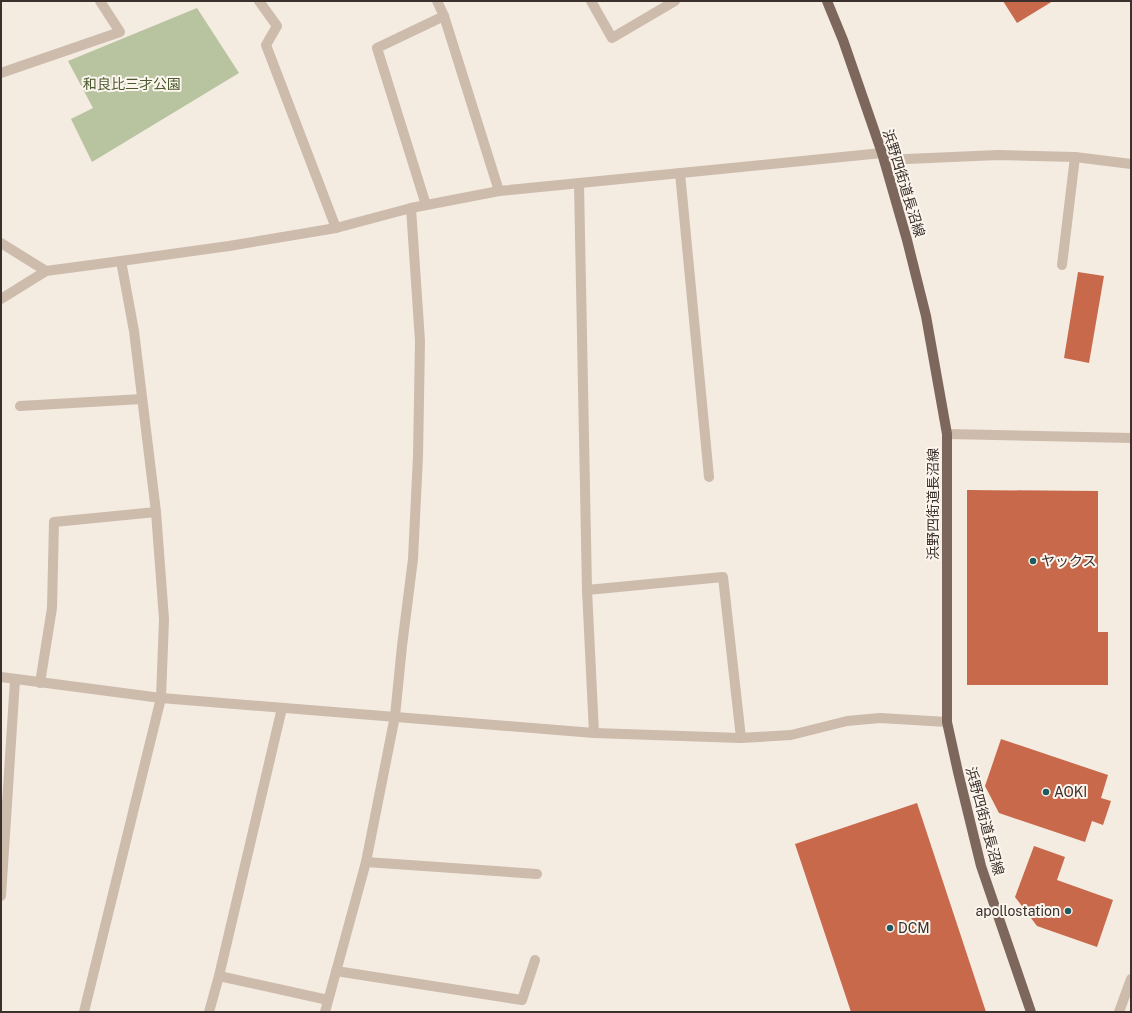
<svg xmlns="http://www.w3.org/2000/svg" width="1132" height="1013" font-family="'Public Sans','Noto Sans JP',sans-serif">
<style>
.green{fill:#b8c4a0}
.building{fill:#c8694b}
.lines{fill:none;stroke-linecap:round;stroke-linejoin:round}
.minor{stroke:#cdbbac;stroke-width:10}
.major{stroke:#7d675c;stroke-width:10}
.poi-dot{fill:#1f5a5e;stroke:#fbf5ee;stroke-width:1.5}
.labels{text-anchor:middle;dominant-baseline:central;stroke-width:4;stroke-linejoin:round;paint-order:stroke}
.park-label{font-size:14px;fill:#4a5a2e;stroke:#fbf5ee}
.street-label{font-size:14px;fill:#3b302b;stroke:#fbf5ee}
.poi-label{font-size:14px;fill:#3b302b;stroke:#fbf5ee;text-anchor:start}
</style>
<rect width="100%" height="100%" fill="#f4ebe1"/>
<polygon class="green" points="197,8 239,73 92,162 71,119 93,108 68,61"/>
<g class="building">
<polygon points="1003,1 1053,1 1017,23"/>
<polygon points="1078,272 1104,276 1089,363 1064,358"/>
<polygon points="967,490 1098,491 1098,632 1108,632 1108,685 967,685"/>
<polygon points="1001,739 1108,775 1101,798 1111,801 1103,825 1092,821 1085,842 999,813 985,786"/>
<polygon points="917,803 986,1012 851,1012 795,844"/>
<polygon points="1034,846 1065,857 1057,880 1113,900 1097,947 1037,926 1015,897"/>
</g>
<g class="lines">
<g class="minor">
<polyline points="259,1 277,26 266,45 336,228"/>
<polyline points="437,1 444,16 499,191"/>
<polyline points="591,1 612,38 675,1"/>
<polyline points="1,73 120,32 100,1"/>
<polyline points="884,160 998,155 1075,157 1131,164"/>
<polyline points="680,173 709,477"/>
<polyline points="579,183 587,590 594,733"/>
<polyline points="426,205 377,48 444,16"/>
<polyline points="1,243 46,271"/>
<polyline points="1062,265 1075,157"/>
<polyline points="1,299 46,271 121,261 229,246 336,228 411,208 499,191 882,153"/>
<polyline points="20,406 142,399"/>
<polyline points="947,434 1131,438"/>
<polyline points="587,590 723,577 741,738"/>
<polyline points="1,677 161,698 594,733 741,738 791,735 847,721 880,718 947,722"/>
<polyline points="40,683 52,608 54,522 156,512"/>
<polyline points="366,862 537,874"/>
<polyline points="1,896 15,680"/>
<polyline points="336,971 522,1000 535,960"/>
<polyline points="219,976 328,1000"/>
<polyline points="84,1012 161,698 164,619 156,512 134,331 121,261"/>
<polyline points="209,1012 219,976 282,708"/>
<polyline points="325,1012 366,862 395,716 402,646 413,559 418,456 420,341 411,208"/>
<polyline points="1119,1012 1131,979"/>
</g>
<polyline class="major" points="827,1 843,40 882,153 907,240 926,316 947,434 947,722 958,772 981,866 1031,1012"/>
</g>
<g class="poi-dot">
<circle cx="1033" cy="561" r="4"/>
<circle cx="1046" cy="792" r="4"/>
<circle cx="1068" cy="911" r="4"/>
<circle cx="890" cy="928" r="4"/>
</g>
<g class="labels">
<g class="park-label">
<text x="132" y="84">和良比三才公園</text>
</g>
<g class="street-label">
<text transform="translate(904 183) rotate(73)">浜野四街道長沼線</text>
<text transform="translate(933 504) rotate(-90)">浜野四街道長沼線</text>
<text transform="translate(985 821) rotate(75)">浜野四街道長沼線</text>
</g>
<g class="poi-label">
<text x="1041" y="561">ヤックス</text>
<text x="1054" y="792">AOKI</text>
<text x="1060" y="911" text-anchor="end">apollostation</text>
<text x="898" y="928">DCM</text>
</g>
</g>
<rect width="1132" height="1013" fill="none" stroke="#3b302b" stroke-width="4"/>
</svg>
